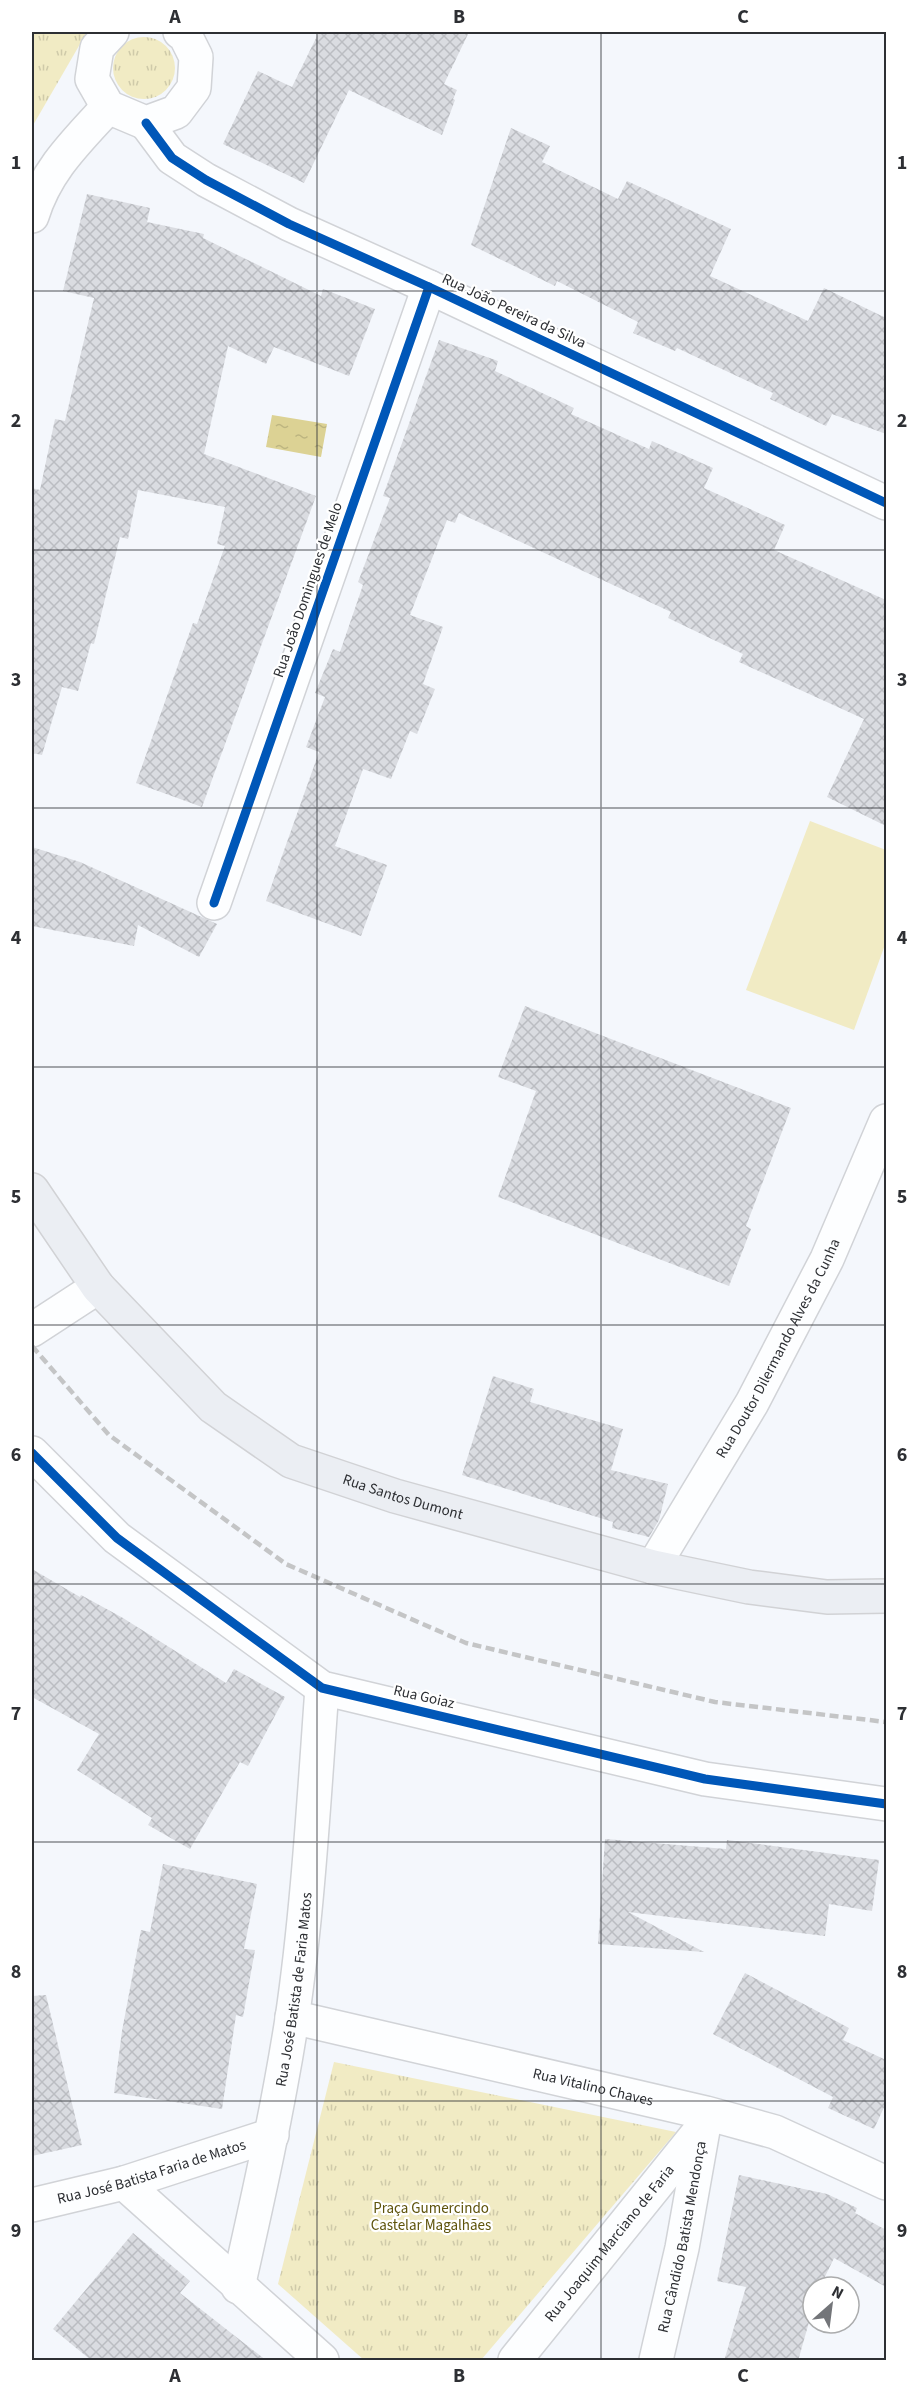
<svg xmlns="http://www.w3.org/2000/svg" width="918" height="2392" font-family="'Source Sans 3',sans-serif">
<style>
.grass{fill:url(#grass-tufts)}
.garden{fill:#f1ebc4}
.water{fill:url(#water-ripples)}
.building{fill:url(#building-cross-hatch)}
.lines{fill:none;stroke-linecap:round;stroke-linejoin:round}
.minor-casing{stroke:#d1d3d7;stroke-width:36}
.major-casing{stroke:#d1d2d5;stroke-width:36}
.minor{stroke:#fdfeff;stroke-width:33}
.major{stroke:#ebeef3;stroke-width:33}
.rail{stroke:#c4c5c6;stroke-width:4.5;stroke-dasharray:9 4.5;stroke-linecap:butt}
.cycleway-casing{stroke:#fff;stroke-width:13}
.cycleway{stroke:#0057b8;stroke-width:9}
.grid{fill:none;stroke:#2d2f33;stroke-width:1.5;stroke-opacity:0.55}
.labels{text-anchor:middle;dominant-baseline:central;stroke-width:4.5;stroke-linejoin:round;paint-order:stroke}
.street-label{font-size:15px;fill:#2d2f33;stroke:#fff}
.park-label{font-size:15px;fill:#5e530b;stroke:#fff}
.neatline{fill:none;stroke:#2d2f33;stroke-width:2}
.grid-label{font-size:20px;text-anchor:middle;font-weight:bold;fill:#2d2f33}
</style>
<defs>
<pattern id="grass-tufts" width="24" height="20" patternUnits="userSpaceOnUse" patternTransform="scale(1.5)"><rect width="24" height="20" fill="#f1ebc4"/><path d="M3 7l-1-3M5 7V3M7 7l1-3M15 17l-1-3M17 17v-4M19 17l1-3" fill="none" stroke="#cfcaa9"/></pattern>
<pattern id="water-ripples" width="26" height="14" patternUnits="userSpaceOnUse" patternTransform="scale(1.5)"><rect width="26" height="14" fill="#dcd294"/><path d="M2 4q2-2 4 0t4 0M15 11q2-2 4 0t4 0" fill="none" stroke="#bdb580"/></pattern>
<pattern id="building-cross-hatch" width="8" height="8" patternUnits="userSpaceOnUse" patternTransform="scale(1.5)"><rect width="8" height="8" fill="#dadce1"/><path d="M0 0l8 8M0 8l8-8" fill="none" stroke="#bbbdc2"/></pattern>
</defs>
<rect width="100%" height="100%" fill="#f4f7fc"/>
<g class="grass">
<polygon points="32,32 87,32 32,127"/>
<circle cx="144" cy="68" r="31"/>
<polygon points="334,2062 676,2132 481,2360 364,2360 278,2284"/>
</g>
<polygon class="garden" points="810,821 886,850 886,942 854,1030 746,990"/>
<polygon class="water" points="272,415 327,424 321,457 266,447"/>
<g class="building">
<polygon points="319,32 469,32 444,84 457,90 453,99 455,100 442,135 349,90 304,183 223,144 258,71 292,87"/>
<polygon points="511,128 550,146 542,162 618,199 627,181 731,229 710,276 808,321 824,288 886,318 886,434 832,414 826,426 770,399 773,393 677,348 675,351 633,333 638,322 557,281 555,286 471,245"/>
<polygon points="87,194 150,208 147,222 204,234 203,238 321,296 323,289 375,309 349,376 274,347 266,364 228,346 204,454 316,496 202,807 136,783 193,623 197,624 225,546 217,544 225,507 138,490 128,539 120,537 94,644 91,643 78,691 62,687 42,755 32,753 32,488 40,490 55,419 65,421 94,298 63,291"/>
<polygon points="439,340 498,361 495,371 574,408 571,414 649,449 652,441 713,468 704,488 785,525 774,550 886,600 886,826 827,797 864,719 739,662 743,654 668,618 671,612 459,513 455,523 447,520 410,615 443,627 423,684 435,689 417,734 410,731 391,779 363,769 335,846 387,865 361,936 266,901 319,752 306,747 325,697 315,693 333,649 340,652 363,585 358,582 390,498 383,496"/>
<polygon points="32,847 80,862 217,924 199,957 138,925 134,946 32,926"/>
<polygon points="525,1006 791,1108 746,1226 751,1229 729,1286 498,1197 536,1091 498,1077"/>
<polygon points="493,1376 534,1389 530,1402 623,1429 611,1470 668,1484 659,1520 649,1537 612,1528 613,1522 462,1475"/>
<polygon points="32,1569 80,1597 81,1595 123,1618 226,1683 234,1669 285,1697 248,1766 240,1762 190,1849 148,1825 152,1818 77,1770 99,1734 32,1697"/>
<polygon points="605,1839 726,1849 727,1840 879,1860 872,1911 829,1904 825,1936 628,1912 704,1952 598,1944"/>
<polygon points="163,1864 257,1884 244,1949 255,1950 243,2017 236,2015 222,2109 114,2093 122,2031 141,1930 150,1932"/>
<polygon points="745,1973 849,2028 843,2040 886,2060 886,2103 874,2129 828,2108 833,2097 713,2034"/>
<polygon points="46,1995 82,2145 32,2156 32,1996"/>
<polygon points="739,2175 827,2194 857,2208 855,2213 886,2230 886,2287 834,2258 820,2287 813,2287 813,2308 798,2361 724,2361 746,2287 717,2281"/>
<polygon points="133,2233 190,2281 180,2293 267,2361 92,2361 53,2329"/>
</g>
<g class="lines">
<defs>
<g id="minor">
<polyline points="112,32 97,48 92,79 108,107 146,123 176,112 194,88 196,57 185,35 180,32"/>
<polyline points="146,123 172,158 206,180 289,224 429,287 886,503"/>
<path d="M 32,216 C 46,170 76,142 108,107"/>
<polyline points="214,903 429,287"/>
<polyline points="32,1330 98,1287"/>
<polyline points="32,1453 117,1538 322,1688 705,1779 886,1804"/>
<path id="s1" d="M 653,1567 L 752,1403 L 827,1259 L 886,1121"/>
<path id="s2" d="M 292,2017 L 706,2113 L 775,2132 L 886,2183"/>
<polyline points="124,2183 322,2360"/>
<path id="s3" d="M 32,2205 L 124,2183 L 272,2135"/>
<path id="s4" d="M 238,2287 C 258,2198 278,2109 292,2019 C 308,1910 314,1798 322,1688"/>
<path id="s5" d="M 515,2360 L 703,2127"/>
<path id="s6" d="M 656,2360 L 682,2248 L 703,2130"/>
</g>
<g id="major">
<path id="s7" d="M 32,1190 L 98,1287 L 213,1407 L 291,1461 L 395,1496 L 653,1567 L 749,1587 L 827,1597 L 886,1596"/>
</g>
</defs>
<use href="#minor" class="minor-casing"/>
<use href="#major" class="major-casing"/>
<use href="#minor" class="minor"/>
<use href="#major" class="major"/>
<polyline class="rail" points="32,1346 109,1435 286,1564 466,1643 715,1702 886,1722"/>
<defs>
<g id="cycleway">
<polyline points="146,123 172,158 206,180 289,224 429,287 886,503"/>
<polyline points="214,903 429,287"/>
<polyline points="32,1453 117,1538 322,1688 705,1779 886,1804"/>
</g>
</defs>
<use href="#cycleway" class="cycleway-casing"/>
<use href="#cycleway" class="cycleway"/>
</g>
<path class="grid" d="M 317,32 L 317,2360M 601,32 L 601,2360M 32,291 L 886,291M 32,550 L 886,550M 32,808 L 886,808M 32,1067 L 886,1067M 32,1325 L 886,1325M 32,1584 L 886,1584M 32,1842 L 886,1842M 32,2101 L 886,2101"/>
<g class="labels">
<g class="street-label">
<text transform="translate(514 311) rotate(25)">Rua João Pereira da Silva</text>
<text transform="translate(308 590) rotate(-71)">Rua João Domingues de Melo</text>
<text stroke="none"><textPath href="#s1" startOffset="252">Rua Doutor Dilermando Alves da Cunha</textPath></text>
<text stroke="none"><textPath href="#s7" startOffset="496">Rua Santos Dumont</textPath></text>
<text transform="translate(424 1697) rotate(13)">Rua Goiaz</text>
<text stroke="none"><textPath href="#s4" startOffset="303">Rua José Batista de Faria Matos</textPath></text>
<text stroke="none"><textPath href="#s2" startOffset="309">Rua Vitalino Chaves</textPath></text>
<text stroke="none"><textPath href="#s3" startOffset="124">Rua José Batista Faria de Matos</textPath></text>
<text stroke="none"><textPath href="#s6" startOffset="126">Rua Cândido Batista Mendonça</textPath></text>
<text stroke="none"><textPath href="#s5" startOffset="150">Rua Joaquim Marciano de Faria</textPath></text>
</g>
<g class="park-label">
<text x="431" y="2208">Praça Gumercindo<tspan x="431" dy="17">Castelar Magalhães</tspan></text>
</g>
</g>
<rect width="918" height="2392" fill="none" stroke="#ffffff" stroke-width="66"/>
<g transform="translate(831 2305) rotate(28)"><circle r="28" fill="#ffffff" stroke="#abacad" stroke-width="1.5"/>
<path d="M0-4.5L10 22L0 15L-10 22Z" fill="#737579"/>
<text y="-9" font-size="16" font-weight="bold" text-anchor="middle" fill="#2d2f33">N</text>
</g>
<rect x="33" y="33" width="852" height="2326" class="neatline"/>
<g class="grid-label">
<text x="175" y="23">A</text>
<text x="459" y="23">B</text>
<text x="743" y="23">C</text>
<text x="16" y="169">1</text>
<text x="902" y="169">1</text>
<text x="16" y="427">2</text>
<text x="902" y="427">2</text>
<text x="16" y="686">3</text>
<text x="902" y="686">3</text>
<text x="16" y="944">4</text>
<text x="902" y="944">4</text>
<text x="16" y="1203">5</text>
<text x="902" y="1203">5</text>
<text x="16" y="1461">6</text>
<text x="902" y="1461">6</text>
<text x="16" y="1720">7</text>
<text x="902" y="1720">7</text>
<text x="16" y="1978">8</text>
<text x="902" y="1978">8</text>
<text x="16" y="2237">9</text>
<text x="902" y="2237">9</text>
<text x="175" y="2382">A</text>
<text x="459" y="2382">B</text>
<text x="743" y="2382">C</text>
</g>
</svg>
